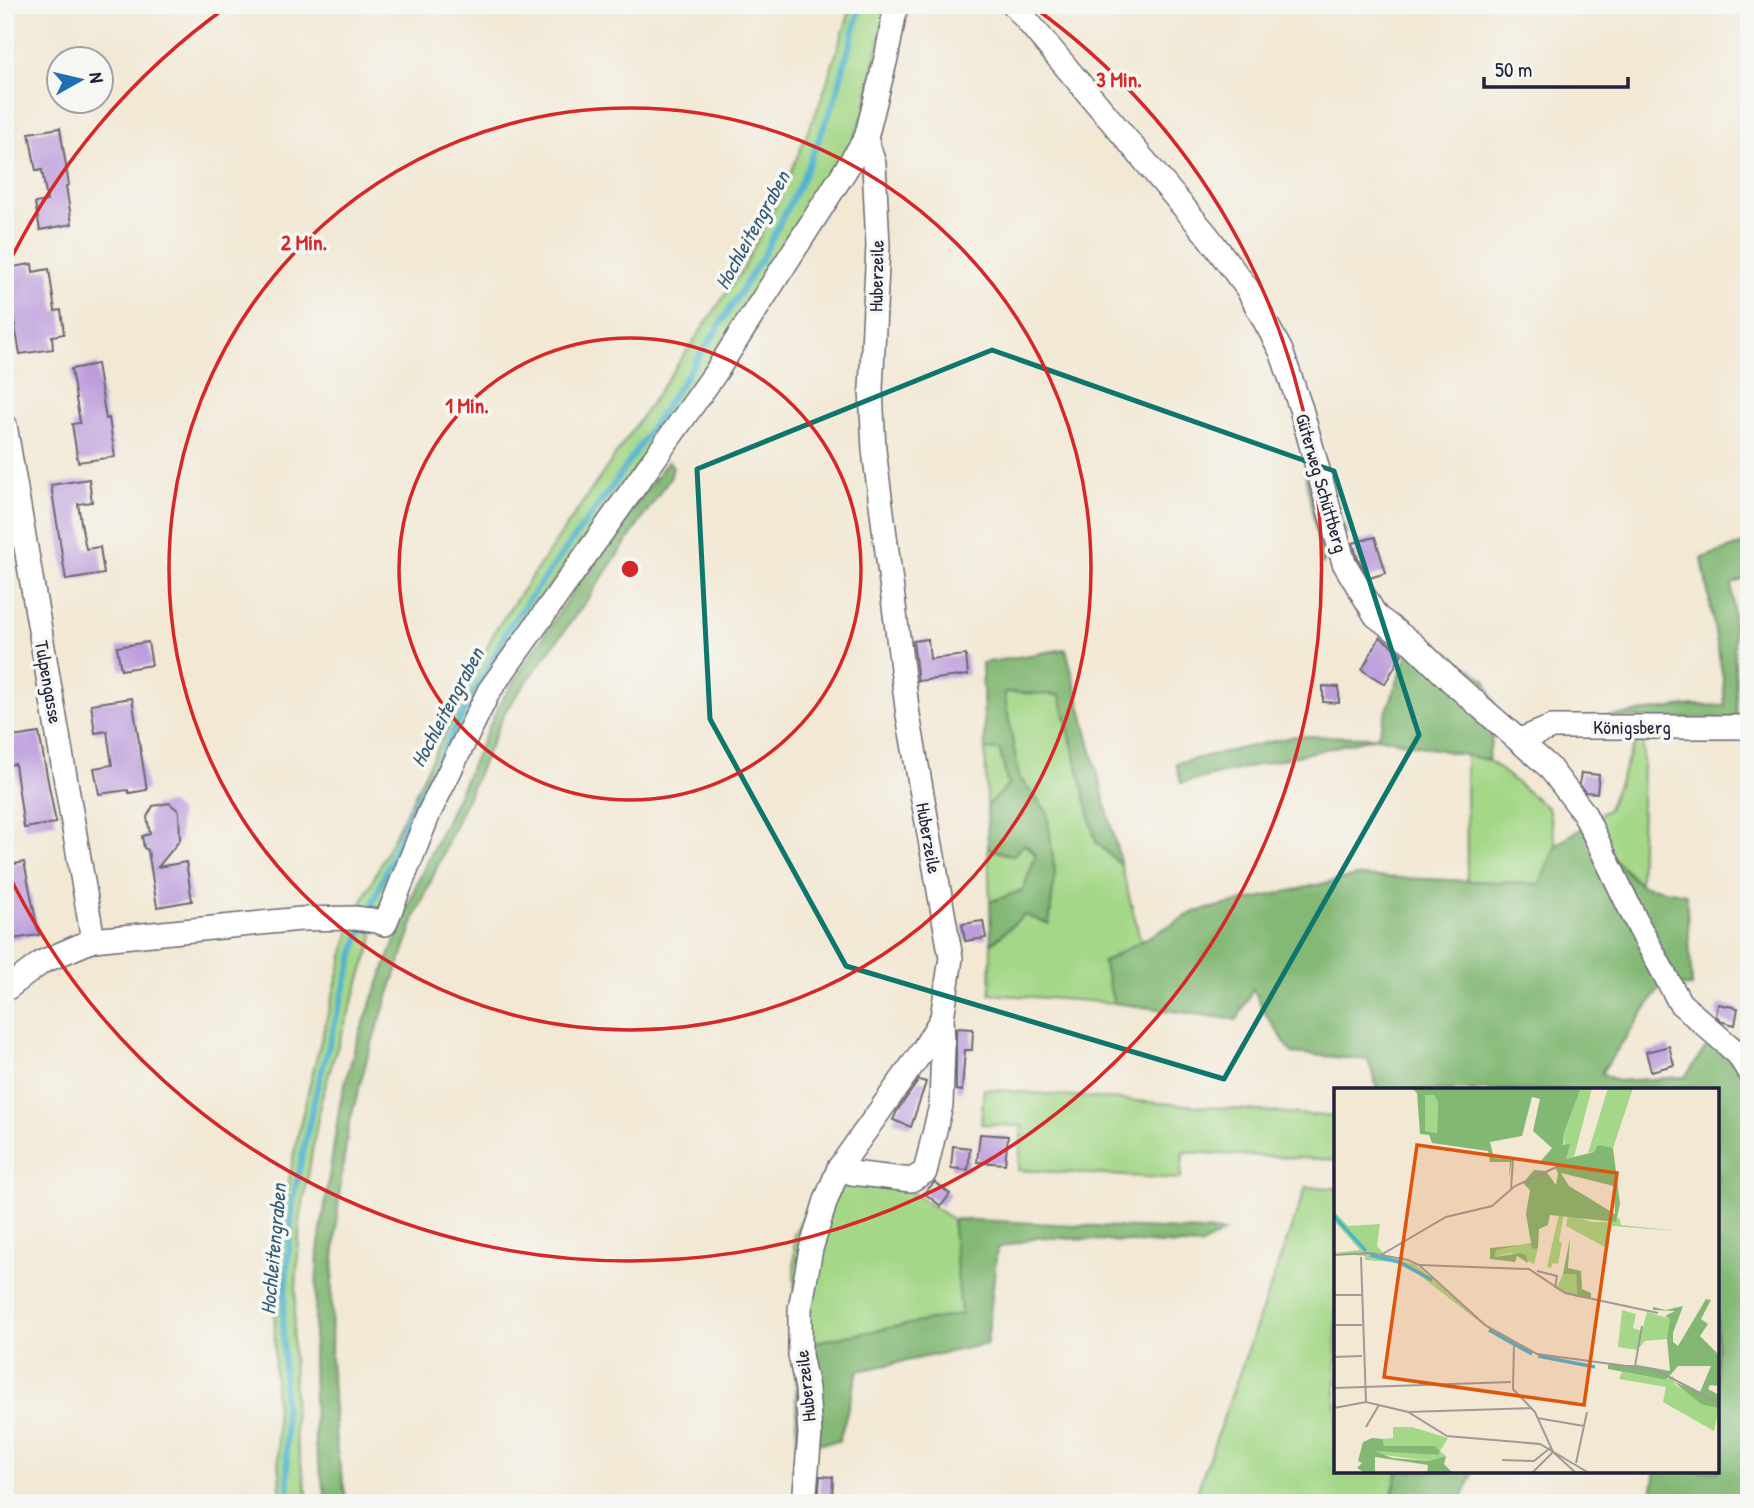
<svg xmlns="http://www.w3.org/2000/svg" width="1754" height="1508" font-family="'Patrick Hand',sans-serif">
<style>
.green{fill:#a4d787;stroke:#637c61;stroke-width:2}
.forest{fill:#83b874;stroke:#526d58;stroke-width:2}
.lines{fill:none;stroke-linecap:round;stroke-linejoin:round}
.stream{stroke:#50b2cf;stroke-width:6}
.building{fill:#bd9ddc}
.minor-casing{stroke:#6b6771;stroke-width:26}
.minor{stroke:#fff;stroke-width:23}
.marked{fill:none;stroke:#0f766e;stroke-width:5;stroke-linejoin:round}
.ring{fill:none;stroke:#d62828;stroke-width:3.5}
.labels{text-anchor:middle;dominant-baseline:central;stroke-width:7;stroke-linejoin:round;paint-order:stroke}
.street-label{font-size:19px;fill:#22223b;stroke:#f6f6f2}
.water-label{font-size:21px;font-style:italic;fill:#345c76;stroke:#f6f6f2}
.inset-river{fill:none;stroke:#50b2cf;stroke-width:3.5}
.inset-road{fill:none;stroke:#9f9997;stroke-width:2}
.view{fill:#de560e;fill-opacity:0.15;stroke:#de560e;stroke-width:3.5}
.inset-edge{fill:none;stroke:#22223b;stroke-width:3.5}
.centre{fill:#d62828;stroke:#f6f6f2;stroke-width:3.5}
.ring-label{font-size:21px;text-anchor:middle;font-weight:bold;fill:#d62828;stroke:#f6f6f2;stroke-width:7;stroke-linejoin:round;paint-order:stroke}
</style>
<rect width="100%" height="100%" fill="#f6f6f2"/>
<filter id="ink" filterUnits="userSpaceOnUse"><feTurbulence type="fractalNoise" baseFrequency=".0143" numOctaves="2"/><feDisplacementMap in="SourceGraphic" scale="14" xChannelSelector="R" yChannelSelector="G"/><feConvolveMatrix kernelMatrix="1 2 1 2 8 2 1 2 1" color-interpolation-filters="sRGB"/></filter>
<filter id="wash" filterUnits="userSpaceOnUse"><feTurbulence type="fractalNoise" baseFrequency=".00686" numOctaves="4" result="noise"/><feDisplacementMap in="SourceGraphic" scale="28" xChannelSelector="R" yChannelSelector="G"/><feGaussianBlur stdDeviation="1.57" result="paint"/><feColorMatrix in="noise" values="0 0 0 0 0 0 0 0 0 0 0 0 0 0 0 0 0 1.4 0 .05"/><feComposite in="paint" operator="in"/></filter>
<g filter="url(#wash)">
<rect width="100%" height="100%" fill="#f2e8d4"/>
<g class="green">
<path d="M 852,5 L 887,5 L 864,115 L 853,140 C 785,247 717,353 644,456 C 595,526 541,592 497,666 L 378,912 L 357,912 L 496,629 L 743,269 L 785,186 L 820,103 Z"/>
<polygon points="1003,692 1060,695 1096,842 1121,865 1141,942 1103,962 1114,1003 990,994 991,944 1024,915 1047,812 1019,777"/>
<polygon points="1644,721 1640,885 1582,828 1608,809"/>
<polygon points="985,749 1000,749 1008,786 987,806"/>
<polygon points="1466,754 1488,760 1548,808 1556,845 1540,884 1467,881"/>
<polygon points="1024,844 1036,855 1023,890 990,902 988,848 1012,856"/>
<path d="M 351,925 L 367,929 L 373,934 L 372,943 L 334,1057 L 321,1101 L 300,1221 L 293,1340 L 295,1435 L 309,1503 L 281,1503 C 276,1416 270,1328 280,1242 C 292,1134 325,1030 351,925 Z"/>
<polygon points="984,1089 1336,1117 1336,1160 1183,1152 1181,1179 1018,1170 1022,1126 981,1124"/>
<polygon points="826,1177 905,1188 952,1219 962,1315 795,1346 794,1234"/>
<polygon points="1306,1187 1336,1188 1336,1471 1398,1471 1390,1503 1212,1503 1194,1500"/>
</g>
<g class="forest">
<polygon points="668,461 673,466 671,476 587,600 506,710 416,915 368,1055 348,1129 339,1196 332,1284 331,1360 336,1446 347,1503 327,1503 315,1446 313,1356 318,1251 340,1103 356,1043 415,888 500,703 583,575"/>
<polygon points="1304,468 1347,531 1322,564"/>
<polygon points="1749,542 1749,577 1732,584 1737,718 1597,718 1693,705 1725,706 1723,678 1702,558"/>
<polygon points="1417,629 1485,680 1497,710 1488,760 1377,737 1181,783 1176,763 1296,736 1377,737"/>
<polygon points="1066,649 1121,865 1096,842 1060,695 1004,692 1019,777 1047,812 1055,872 1049,924 1024,915 991,944 990,902 1023,890 1036,855 1025,844 1012,856 988,848 987,806 1008,786 1000,750 985,749 982,663"/>
<polygon points="1582,828 1640,885 1686,894 1692,986 1661,987 1601,1073 1617,1081 1685,1077 1707,1046 1749,1036 1749,1503 1645,1503 1651,1501 1656,1471 1717,1471 1717,1090 1378,1090 1368,1060 1292,1053 1267,1016 1253,989 1237,1020 1114,1003 1103,962 1194,912 1357,876 1540,884 1556,845"/>
<polygon points="952,1219 1224,1232 1200,1246 1041,1237 997,1248 987,1344 858,1371 839,1441 797,1446 795,1346 961,1314"/>
<polygon points="1398,1471 1474,1471 1460,1503 1390,1503"/>
</g>
<g class="lines">
<polyline class="stream" points="289,1503 284,1397 283,1319 293,1199 315,1096 356,946 405,823 510,625 614,484 716,331 763,256 802,180 834,102 861,5"/>
</g>
<g id="blocks">
<g class="building">
<polygon points="60,128 69,185 66,186 72,224 40,230 35,203 47,201 42,170 36,171 29,133"/>
<polygon points="32,264 33,272 49,269 55,311 61,310 64,334 52,336 53,349 20,354 5,268"/>
<polygon points="97,364 106,419 109,418 115,457 78,462 72,424 80,423 71,369"/>
<polygon points="89,479 92,502 78,504 83,534 86,549 100,547 104,574 66,580 51,485"/>
<polygon points="1375,537 1386,573 1369,578 1357,557 1353,543"/>
<polygon points="1380,637 1402,654 1385,684 1362,670"/>
<polygon points="928,639 930,659 966,655 968,675 918,681 913,641"/>
<polygon points="148,642 152,665 121,670 117,647"/>
<polygon points="1323,686 1339,687 1339,703 1323,702"/>
<polygon points="132,698 147,790 129,793 128,790 99,794 94,768 112,765 107,731 95,733 91,704"/>
<polygon points="39,733 56,823 24,828 15,764 5,766 5,738"/>
<polygon points="1581,773 1599,775 1597,793 1585,792 1579,784"/>
<polygon points="169,803 179,811 180,840 158,867 186,862 192,901 157,907 148,850 144,848 142,836 150,834 147,817 153,806"/>
<polygon points="24,862 39,935 5,940 5,866"/>
<polygon points="983,921 986,938 965,941 962,924"/>
<polygon points="1718,1004 1738,1008 1735,1025 1723,1022 1716,1016"/>
<polygon points="956,1028 973,1029 972,1050 965,1050 962,1091 956,1090"/>
<polygon points="1669,1046 1674,1065 1651,1071 1646,1052"/>
<polygon points="919,1080 926,1082 911,1127 893,1120 897,1111"/>
<polygon points="980,1134 1008,1136 1005,1164 977,1162"/>
<polygon points="953,1146 970,1148 968,1170 951,1168"/>
<polygon points="935,1182 950,1194 941,1206 924,1193"/>
<polygon points="820,1476 833,1477 832,1502 818,1502"/>
</g>
</g>
</g>
<g filter="url(#ink)">
<use href="#blocks" fill-opacity="0" stroke="#6b6771" stroke-width="2"/>
<g class="lines">
<defs>
<g id="minor">
<polyline points="1014,5 1207,235 1247,288 1281,351 1301,409 1344,563 1376,616 1413,644 1451,681 1549,767 1584,813 1639,927 1680,1003 1738,1054 1749,1072"/>
<polyline points="5,425 93,940"/>
<polyline points="1520,740 1552,727 1746,727"/>
<polyline points="5,990 42,962 93,940 301,919 355,918 377,921 385,924 429,813 489,691 714,375 866,138 887,54 896,5"/>
<polyline points="839,1168 852,1173 911,1180 925,1172 941,1105 943,1046 942,1018"/>
<polyline points="804,1503 810,1434 807,1388 800,1355 800,1309 811,1249 826,1200 839,1168 923,1050 942,1018 951,958 908,715 874,450 871,389 878,246 874,164 866,138"/>
</g>
</defs>
<use href="#minor" class="minor-casing"/>
<use href="#minor" class="minor"/>
</g>
</g>
<path class="marked" d="M 992,350 L 1334,471 L 1419,735 L 1224,1079 L 846,966 L 710,719 L 697,469 Z"/>
<g class="ring">
<circle cx="630" cy="569" r="231"/>
<circle cx="630" cy="569" r="461"/>
<path d="M5 271A692 692 0 0 1 228 6M1032 6A692 692 0 1 1 5 867"/>
</g>
<g class="labels">
<g class="street-label">
<text transform="translate(876 276) rotate(-89)">Huberzeile</text>
<text transform="translate(1322 483) rotate(74)">Güterweg Schüttberg</text>
<text transform="translate(49 682) rotate(80)">Tulpengasse</text>
<text x="1632" y="727">Königsberg</text>
<text transform="translate(929 838) rotate(80)">Huberzeile</text>
<text transform="translate(805 1386) rotate(-96)">Huberzeile</text>
</g>
<g class="water-label">
<text transform="translate(752 230) rotate(-61)">Hochleitengraben</text>
<text transform="translate(447 707) rotate(-62)">Hochleitengraben</text>
<text transform="translate(273 1249) rotate(-85)">Hochleitengraben</text>
</g>
</g>
<g transform="translate(1334 1088)">
<rect width="385" height="385" fill="#f2e8d4"/>
<path d="M 247,0 L 258,0 L 240,69 L 231,71 L 230,45 ZM 274,0 L 299,0 L 279,60 L 254,65 ZM 91,7 L 101,7 L 104,14 L 103,45 L 91,44 ZM 0,123 L 14,138 L 46,136 L 43,158 L 52,168 L 82,177 L 178,259 L 79,182 L 59,174 L 31,172 L 31,168 L 0,165 L 26,162 L 0,133 ZM 225,126 L 230,126 L 225,153 L 228,155 L 224,176 L 219,175 L 217,180 L 213,179 ZM 234,126 L 258,134 L 279,134 L 285,129 L 287,137 L 344,143 L 278,138 L 271,159 L 232,138 ZM 196,155 L 204,160 L 200,176 L 177,165 L 161,169 L 162,161 ZM 229,186 L 242,186 L 243,209 L 222,201 ZM 288,222 L 302,226 L 299,240 L 308,243 L 313,224 L 337,231 L 333,251 L 311,253 L 303,262 L 284,259 ZM 288,284 L 332,292 L 339,288 L 341,297 L 385,320 L 380,343 L 329,314 L 332,299 L 285,291 ZM 59,339 L 78,339 L 114,350 L 106,363 L 112,368 L 96,373 L 43,366 L 41,362 L 103,367 L 106,363 L 101,358 L 50,358 L 49,351 L 59,350 Z" fill="#a4d787"/>
<path d="M 77,0 L 247,0 L 230,45 L 229,57 L 236,56 L 232,71 L 260,64 L 264,57 L 279,60 L 286,116 L 282,134 L 216,127 L 214,137 L 205,141 L 204,160 L 198,161 L 192,126 L 196,102 L 189,95 L 200,82 L 212,83 L 222,97 L 224,86 L 220,75 L 206,74 L 218,60 L 199,43 L 206,11 L 198,9 L 188,48 L 156,54 L 160,70 L 178,72 L 175,91 L 176,74 L 156,74 L 154,63 L 98,55 L 95,47 L 86,46 L 83,5 ZM 91,7 L 100,7 L 104,14 L 103,45 L 91,43 ZM 227,85 L 280,98 L 281,126 L 235,98 ZM 236,150 L 234,180 L 247,183 L 248,201 L 257,205 L 257,210 L 243,209 L 242,186 L 229,186 ZM 186,157 L 162,162 L 161,169 L 186,165 L 192,167 L 194,175 L 183,168 L 181,174 L 156,171 L 156,160 ZM 372,211 L 377,212 L 367,231 L 374,236 L 366,248 L 385,267 L 385,298 L 376,297 L 374,301 L 385,307 L 385,320 L 367,316 L 340,294 L 366,304 L 377,278 L 344,278 L 332,292 L 274,281 L 274,277 L 304,277 L 336,283 L 333,251 L 336,231 L 331,228 L 341,223 L 319,222 L 319,219 L 332,222 L 349,218 L 339,245 L 339,254 L 344,258 ZM 38,350 L 49,351 L 50,358 L 101,358 L 106,363 L 104,367 L 41,363 L 58,370 L 95,373 L 112,368 L 110,376 L 119,385 L 93,385 L 94,377 L 41,369 L 41,385 L 31,385 L 23,380 L 28,375 L 24,373 L 29,354 Z" fill="#83b874" fill-rule="evenodd"/>
<path class="inset-river" d="M 0,128 L 32,163M 36,167 L 65,174 L 98,192M 155,242 L 198,266M 204,268 L 261,279"/>
<path class="inset-road" d="M 177,102 L 179,71M 0,167 L 36,165 L 74,172 L 85,177 L 151,237 L 203,266 L 322,282 L 385,315M 47,167 L 112,129 L 158,118 L 181,98 L 227,77M 27,169 L 32,314M 85,177 L 195,181 L 231,205 L 324,225M 203,183 L 223,188 L 221,200M 0,207 L 29,207M 0,237 L 28,237M 180,255 L 179,301 L 201,324 L 219,364 L 242,385M 0,269 L 28,268M 301,278 L 308,238M 0,300 L 177,294M 0,320 L 32,314 L 74,324 L 113,348 L 206,356 L 255,385M 74,324 L 197,320M 203,330 L 250,338M 32,339 L 45,317M 168,372 L 200,373 L 216,360M 242,375 L 253,324M 198,385 L 219,364"/>
<path class="view" d="M 83,57 L 283,85 L 250,317 L 50,289 Z"/>
<rect width="385" height="385" class="inset-edge"/>
</g>
<circle cx="630" cy="569" r="10" class="centre"/>
<g class="ring-label">
<text x="1119" y="87">3 Min.</text>
<text x="304" y="250">2 Min.</text>
<text x="467" y="413">1 Min.</text>
</g>
<rect width="1754" height="1508" fill="none" stroke="#f6f6f2" stroke-width="28"/>
<g transform="translate(80 80) rotate(82)"><circle r="33" fill="#f6f6f2" stroke="#a1a1a9" stroke-width="2"/>
<path d="M0-5L12 26L0 18L-12 26Z" fill="#1f6fb2"/>
<text y="-10" font-size="19" font-weight="bold" text-anchor="middle" fill="#22223b">N</text>
</g>
<path d="M1484 77v10h144v-10" fill="none" stroke="#22223b" stroke-width="3.5"/>
<text x="1495" y="77" font-size="21" fill="#22223b" stroke="#f6f6f2" stroke-width="5" paint-order="stroke">50 m</text>
</svg>
